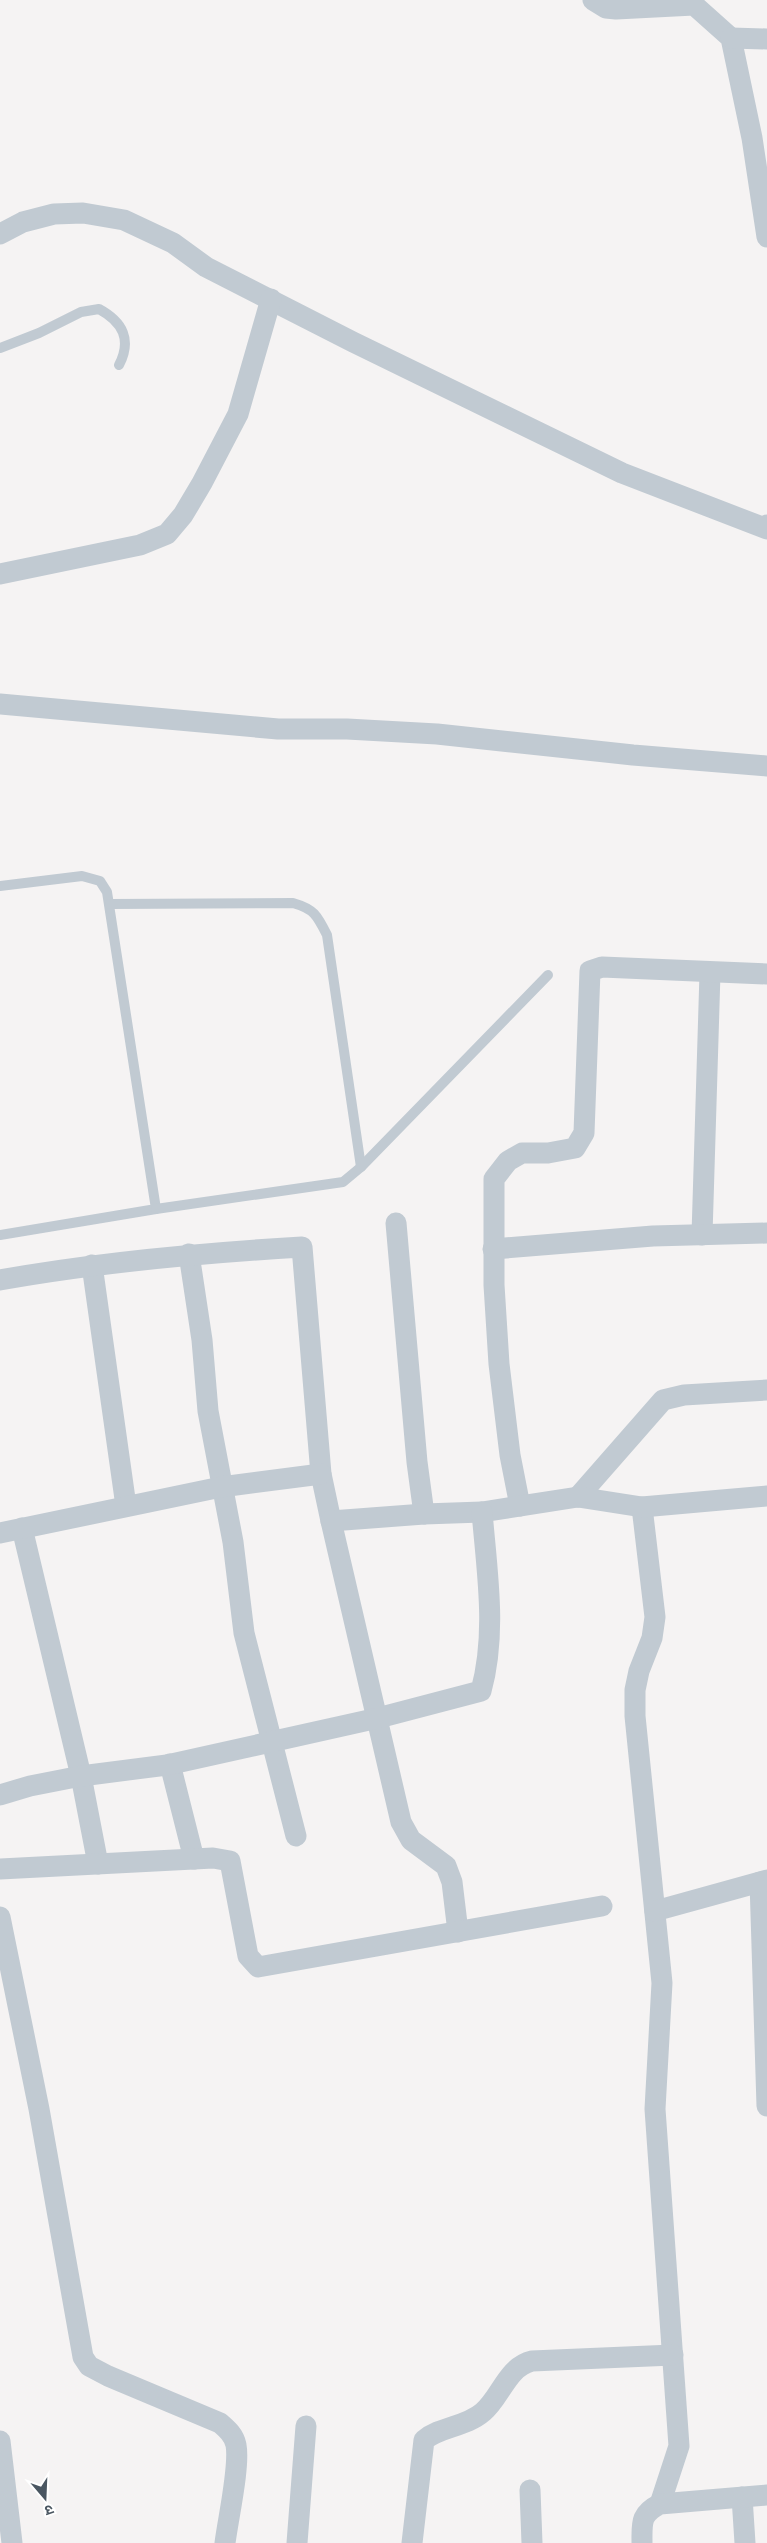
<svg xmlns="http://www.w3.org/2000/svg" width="767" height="2543" font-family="'Open Sans','Noto Sans Devanagari',sans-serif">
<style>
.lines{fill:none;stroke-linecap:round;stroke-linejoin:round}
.service{stroke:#c1cad2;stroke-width:10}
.minor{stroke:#c1cad2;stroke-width:21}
</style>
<rect width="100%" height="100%" fill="#f5f3f3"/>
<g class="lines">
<g class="service">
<path d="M 0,348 L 39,333 L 81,312 L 99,309 C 123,322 132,340 119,365"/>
<polyline points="0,886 82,876 100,881 107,892 156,1209 0,1235"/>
<path d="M 110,904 L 293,903 C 314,909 317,915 327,935 L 361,1167"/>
<polyline points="156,1209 343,1182 361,1167 548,975"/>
</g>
<g class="minor">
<polyline points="593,0 606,8 616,9 694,5 731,38 752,138 767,237"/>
<polyline points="731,38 767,39"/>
<polyline points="0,234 23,222 54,214 83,213 124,220 173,243 206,267 353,342 622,473 767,529 767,525"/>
<polyline points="0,574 140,545 167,534 183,515 202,483 238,414 271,299"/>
<polyline points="0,704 278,729 347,729 437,734 633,755 767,766"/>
<polyline points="396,1223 417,1462 424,1514"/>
<polyline points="702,1235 710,973"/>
<polyline points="493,1249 653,1236 767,1233"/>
<polyline points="189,1254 202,1340 208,1411 233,1542 244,1633 296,1836"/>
<polyline points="92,1265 126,1506"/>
<path d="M 0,1280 C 100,1262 201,1253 302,1247 L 321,1474 L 331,1521 L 401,1822 L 411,1840 L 446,1866 L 452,1882 L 458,1932"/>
<polyline points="578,1497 663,1400 684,1395 767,1390"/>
<polyline points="520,1506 510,1455 499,1364 494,1285 494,1179 508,1161 522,1153 548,1153 575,1148 584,1133 590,971 602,967 767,974"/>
<polyline points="642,1507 655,1617 652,1638 639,1671 635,1690 635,1716 662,1983 655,2109 679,2446 660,2504"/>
<polyline points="331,1521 424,1514 482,1512 578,1497 642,1507 767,1496"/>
<polyline points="22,1528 81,1776 98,1864"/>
<polyline points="0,1533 221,1487 321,1474"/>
<polyline points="170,1764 194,1859"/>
<path d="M 0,1795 L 30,1786 L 81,1776 L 167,1765 L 378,1718 L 481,1691 C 497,1633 487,1572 482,1512"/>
<polyline points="0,1869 213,1858 230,1861 248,1956 258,1967 602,1906"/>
<polyline points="760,1882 767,2106"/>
<polyline points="655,1911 767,1880"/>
<path d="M 0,1917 L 39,2109 L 83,2357 L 89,2366 L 108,2376 L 220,2423 C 227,2429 234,2435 236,2445 C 240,2466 228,2519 225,2543"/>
<polyline points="0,2441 12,2543"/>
<polyline points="530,2490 532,2543"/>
<polyline points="742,2497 745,2543"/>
<polyline points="297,2543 306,2426"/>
<path d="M 412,2543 L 424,2440 C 441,2426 466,2427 483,2412 C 501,2397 507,2367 532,2361 L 673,2355"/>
<path d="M 642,2543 C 642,2523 640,2514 660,2504 L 767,2495"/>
</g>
</g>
<g transform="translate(45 2498) rotate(161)" stroke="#ffffff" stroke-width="4" paint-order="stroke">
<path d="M0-4L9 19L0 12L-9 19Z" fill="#4a5661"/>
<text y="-8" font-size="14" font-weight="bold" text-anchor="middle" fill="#4a5661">उ</text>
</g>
</svg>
